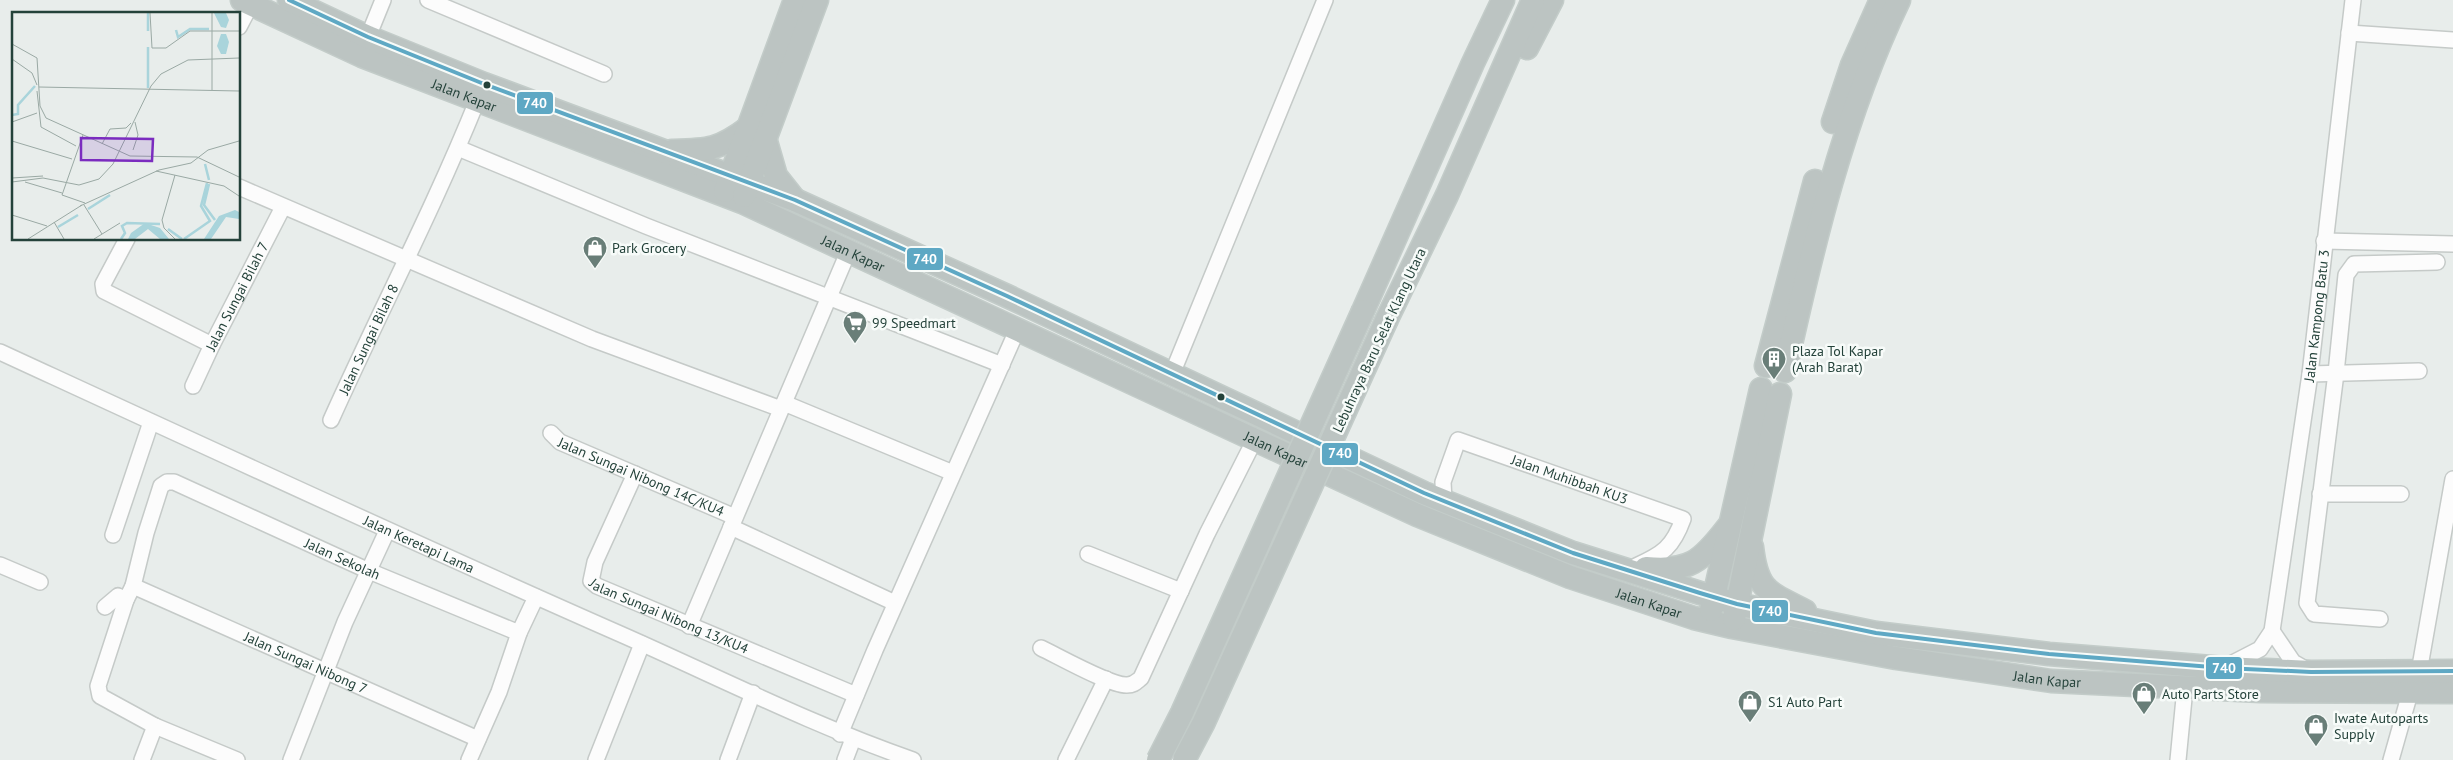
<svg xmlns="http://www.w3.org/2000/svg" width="2453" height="760" font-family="'PT Sans',sans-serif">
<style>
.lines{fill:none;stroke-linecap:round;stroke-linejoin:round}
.minor-casing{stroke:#c5cac8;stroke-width:18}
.highway-casing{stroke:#c3ccc9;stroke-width:25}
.minor{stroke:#fcfcfc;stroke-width:15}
.highway{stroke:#bcc4c2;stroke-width:22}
.highway-bridge-casing{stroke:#c3ccc9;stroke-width:25;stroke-linecap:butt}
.highway-bridge{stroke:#bcc4c2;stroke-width:22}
.bus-1-casing{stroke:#f7fbf9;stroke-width:8}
.bus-1{stroke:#5ea8c4;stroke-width:4}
.bus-dot{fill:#24423a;stroke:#f7fbf9;stroke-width:2}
.labels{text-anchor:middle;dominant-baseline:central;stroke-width:5;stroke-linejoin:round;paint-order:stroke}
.street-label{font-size:14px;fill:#24423a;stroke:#f7fbf9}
.poi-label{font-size:14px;fill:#24423a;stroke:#f7fbf9;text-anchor:start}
.inset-river{fill:none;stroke:#a9d4db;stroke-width:2.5}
.inset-road{fill:none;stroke:#9aa9a4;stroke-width:1}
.view{fill:#7b2cbf;fill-opacity:0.15;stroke:#7b2cbf;stroke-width:2.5}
.inset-edge{fill:none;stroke:#24423a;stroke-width:2.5}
.line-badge{stroke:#f7fbf9;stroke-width:2}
.badge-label{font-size:14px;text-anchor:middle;font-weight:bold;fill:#fff}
</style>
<rect width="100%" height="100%" fill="#e8edeb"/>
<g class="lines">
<defs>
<g id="minor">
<polyline points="428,0 604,74"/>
<polyline points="239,27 251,4"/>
<polyline points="2349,33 2453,40"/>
<polyline points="368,37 383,0"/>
<polyline points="458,148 646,226 1002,365"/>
<polyline points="239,187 592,339 781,409"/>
<polyline points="127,239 103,284 104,291 212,345"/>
<polyline points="2324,241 2453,244"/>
<path id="s1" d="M 0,352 C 206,447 411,542 618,633 C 716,676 812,725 913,760"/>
<polyline points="1172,374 1325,0"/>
<polyline points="2310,374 2419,371"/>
<path id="s2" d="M 193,386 L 212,345 L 283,207"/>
<polyline points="784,403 953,473"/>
<path id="s3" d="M 331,420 C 379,313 433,210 477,101"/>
<path id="s4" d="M 551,433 L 560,442 L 735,517"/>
<path id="s5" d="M 635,474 L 595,562 L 591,581 L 597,586 L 856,695"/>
<polyline points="2320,494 2401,494"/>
<path id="s6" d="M 1444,501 L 1443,482 L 1458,440 L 1683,519 C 1673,547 1663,554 1636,566"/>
<polyline points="731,527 895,603"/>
<polyline points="113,535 151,422"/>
<polyline points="1088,554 1181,591"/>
<polyline points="0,565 40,582"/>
<path id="s7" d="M 133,586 L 478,739"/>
<polyline points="105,607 118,596 126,600"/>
<polyline points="2380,619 2314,614 2307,603 2336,373 2346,275 2354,264 2437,262"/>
<polyline points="689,626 849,250"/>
<polyline points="2272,631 2293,662 2307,670"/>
<path d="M 1041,648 C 1058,656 1111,686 1127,685 C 1134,685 1136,682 1141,678 L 1207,534 L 1255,439"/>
<path id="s8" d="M 2229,665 L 2260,649 L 2272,631 L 2310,374 L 2353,0"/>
<polyline points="2419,672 2453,479"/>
<polyline points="840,734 875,650 1018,328"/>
<polyline points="142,760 155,726"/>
<path id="s9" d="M 237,760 L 155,726 L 100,696 L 98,686 L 126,600 L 133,586 L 146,533 L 161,486 L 167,482 L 174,482 L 369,571 L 519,633"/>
<polyline points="291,760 345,622 387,531"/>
<polyline points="469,760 499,692 519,633 536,597"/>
<polyline points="596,760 642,644"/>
<polyline points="728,760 753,693"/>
<polyline points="845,760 853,739"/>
<polyline points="1066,760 1106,679"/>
<polyline points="2178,760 2185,688"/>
<polyline points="2391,760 2410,693"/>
</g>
<g id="highway">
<path id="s10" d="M 242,0 L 362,56 L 742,202 L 1417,515 L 1570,577 L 1694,618 L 1732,627 L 1896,658 L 2051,681 L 2261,691 L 2453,692"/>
<polyline points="289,0 368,37 484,84 795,200 1007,296 1424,493 1573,553 1700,593 1737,604 1876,633 2049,654 2224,668 2311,672 2453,671"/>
<polyline points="1527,48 1552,0"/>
<polyline points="1833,122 1852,65 1881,0"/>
<polyline points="765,138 776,176 795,200"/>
<path d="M 672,151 C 708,150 719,150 748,128"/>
<polyline points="725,191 795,0"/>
<polyline points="744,196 817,0"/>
<polyline points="1363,311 1473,63 1503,0"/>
<polyline points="1387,319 1447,195 1533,0"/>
<polyline points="1766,366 1815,181"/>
<path d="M 1785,371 C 1813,244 1843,117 1899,0"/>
<path d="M 1752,547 C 1757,591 1768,592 1805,611"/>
<path d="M 1646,568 C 1689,572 1701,562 1727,528"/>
<polyline points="1711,610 1761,389"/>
<polyline points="1734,619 1780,394"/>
</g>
</defs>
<use href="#minor" class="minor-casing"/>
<use href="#highway" class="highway-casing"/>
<use href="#minor" class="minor"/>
<use href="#highway" class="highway"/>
<defs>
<g id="highway-bridge">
<polyline points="1158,760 1182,713 1363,311"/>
<polyline points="1184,760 1203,724 1387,319"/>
</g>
</defs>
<use href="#highway-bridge" class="highway-bridge-casing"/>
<use href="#highway-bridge" class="highway-bridge"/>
<defs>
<polyline id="bus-1" points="289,0 368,37 484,84 795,200 1007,296 1424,493 1573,553 1700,593 1737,604 1876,633 2049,654 2224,668 2311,672 2453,671"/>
</defs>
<use href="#bus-1" class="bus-1-casing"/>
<use href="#bus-1" class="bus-1"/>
</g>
<defs>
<symbol id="shop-pin" viewBox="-11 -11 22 30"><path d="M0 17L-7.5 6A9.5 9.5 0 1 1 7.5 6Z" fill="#697e78" stroke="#f7fbf9"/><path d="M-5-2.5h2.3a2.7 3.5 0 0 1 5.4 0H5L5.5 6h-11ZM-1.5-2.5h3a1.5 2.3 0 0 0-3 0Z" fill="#fff"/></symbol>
<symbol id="supermarket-pin" viewBox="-11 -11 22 30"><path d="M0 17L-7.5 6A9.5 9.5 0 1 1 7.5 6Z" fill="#697e78" stroke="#f7fbf9"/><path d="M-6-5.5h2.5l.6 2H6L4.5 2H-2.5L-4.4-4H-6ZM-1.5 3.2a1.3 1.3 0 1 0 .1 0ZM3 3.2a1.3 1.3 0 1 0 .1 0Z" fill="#fff"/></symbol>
<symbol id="building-pin" viewBox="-11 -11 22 30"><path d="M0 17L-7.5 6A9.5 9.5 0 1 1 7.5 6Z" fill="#697e78" stroke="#f7fbf9"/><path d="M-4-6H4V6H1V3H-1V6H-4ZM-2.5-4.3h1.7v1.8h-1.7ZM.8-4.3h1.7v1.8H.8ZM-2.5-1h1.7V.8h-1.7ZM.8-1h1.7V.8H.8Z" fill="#fff"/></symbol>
</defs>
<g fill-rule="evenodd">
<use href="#shop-pin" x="581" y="234" width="28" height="38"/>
<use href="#supermarket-pin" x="841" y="309" width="28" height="38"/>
<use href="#building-pin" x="1760" y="345" width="28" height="38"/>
<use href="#shop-pin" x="2130" y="680" width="28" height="38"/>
<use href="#shop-pin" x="1736" y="688" width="28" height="38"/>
<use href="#shop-pin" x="2302" y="712" width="28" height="38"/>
</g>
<g class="bus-dot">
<circle cx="487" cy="85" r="4.5"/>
<circle cx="1221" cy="397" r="4.5"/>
</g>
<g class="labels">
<g class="street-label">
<text stroke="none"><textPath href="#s10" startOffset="242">Jalan Kapar</textPath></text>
<text stroke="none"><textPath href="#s10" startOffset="662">Jalan Kapar</textPath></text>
<text stroke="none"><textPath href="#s2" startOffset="100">Jalan Sungai Bilah 7</textPath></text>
<text stroke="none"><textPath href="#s8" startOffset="375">Jalan Kampong Batu 3</textPath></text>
<text stroke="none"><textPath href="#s3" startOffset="89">Jalan Sungai Bilah 8</textPath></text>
<text transform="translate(1379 340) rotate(-65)">Lebuhraya Baru Selat Klang Utara</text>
<text stroke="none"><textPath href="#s10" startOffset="1128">Jalan Kapar</textPath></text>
<text stroke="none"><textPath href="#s4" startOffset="101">Jalan Sungai Nibong 14C/KU4</textPath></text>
<text stroke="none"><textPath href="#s6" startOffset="182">Jalan Muhibbah KU3</textPath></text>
<text stroke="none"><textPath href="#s1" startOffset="461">Jalan Keretapi Lama</textPath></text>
<text stroke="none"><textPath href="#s9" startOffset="571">Jalan Sekolah</textPath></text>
<text stroke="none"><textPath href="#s10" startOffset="1532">Jalan Kapar</textPath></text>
<text stroke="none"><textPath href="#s5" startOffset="202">Jalan Sungai Nibong 13/KU4</textPath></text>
<text stroke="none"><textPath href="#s7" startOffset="189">Jalan Sungai Nibong 7</textPath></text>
<text stroke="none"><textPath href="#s10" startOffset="1938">Jalan Kapar</textPath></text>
</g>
<g class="poi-label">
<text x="612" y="248">Park Grocery</text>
<text x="872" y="323">99 Speedmart</text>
<text x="1792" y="351">Plaza Tol Kapar<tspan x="1792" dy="16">(Arah Barat)</tspan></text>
<text x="2162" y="694">Auto Parts Store</text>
<text x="1768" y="702">S1 Auto Part</text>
<text x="2334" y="718">Iwate Autoparts<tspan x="2334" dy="16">Supply</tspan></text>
</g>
</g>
<g transform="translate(12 12)">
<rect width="228" height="228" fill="#e8edeb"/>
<path d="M 202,1 L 214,1 L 217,8 L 214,16 L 209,15 ZM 209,22 L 214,22 L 217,30 L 214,42 L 209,42 L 205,34 ZM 223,198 L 227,200 L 227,207 L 214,205 L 199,227 L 192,227 L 207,204 ZM 133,211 L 148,216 L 157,227 L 148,227 L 136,217 L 123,227 L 116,227 L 119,221 Z" fill="#a9d4db"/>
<path class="inset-river" d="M 136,1 L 136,19M 164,18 L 166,25 L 178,17 L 197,17M 136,35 L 136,76M 0,103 L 6,102 L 6,93 L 23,74M 193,152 L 197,168M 197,172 L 192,193 L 203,208M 76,197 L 98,183M 46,215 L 66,203M 156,217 L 170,227M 109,227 L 113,221 L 110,214 L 115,211 L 148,212M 172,227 L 198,209 L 189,194 L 195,171"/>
<path class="inset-road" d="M 138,1 L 140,36 L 154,36 L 178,19 L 227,19M 0,32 L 25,46 L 28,94 L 34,106 L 118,144 L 185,145 L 227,165M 0,47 L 20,61 L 25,73M 27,75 L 227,79M 200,78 L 200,1M 25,79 L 29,115 L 64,134M 0,110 L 25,101M 71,123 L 50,183 L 73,191M 0,129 L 60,147M 90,132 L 98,117 L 114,116 L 119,111M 121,138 L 126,123 L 123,110M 144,159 L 212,174 L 227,184M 0,166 L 31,164M 0,170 L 31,166 L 67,173 L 87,167 L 101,152 L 139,74 L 149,62 L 176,48 L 227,46M 13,170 L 50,181M 72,193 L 90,222M 68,194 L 147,158 L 179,151 L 196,138 L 227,129M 0,203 L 35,214M 42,210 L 52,227M 16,227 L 70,193M 82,227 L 108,211M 163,227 L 152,216 L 150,208 L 163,163"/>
<path class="view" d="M 69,126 L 141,127 L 140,149 L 69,148 Z"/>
<rect width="228" height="228" class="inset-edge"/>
</g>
<g class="line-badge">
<rect x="516" y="91" width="38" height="24" rx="5" fill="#5ea8c4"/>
<rect x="906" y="247" width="38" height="24" rx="5" fill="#5ea8c4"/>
<rect x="1321" y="442" width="38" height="24" rx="5" fill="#5ea8c4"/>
<rect x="1751" y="599" width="38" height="24" rx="5" fill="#5ea8c4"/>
<rect x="2205" y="656" width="38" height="24" rx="5" fill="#5ea8c4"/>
</g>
<g class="badge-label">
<text x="535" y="108">740</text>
<text x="925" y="264">740</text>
<text x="1340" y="458">740</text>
<text x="1770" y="616">740</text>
<text x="2224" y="673">740</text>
</g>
</svg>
